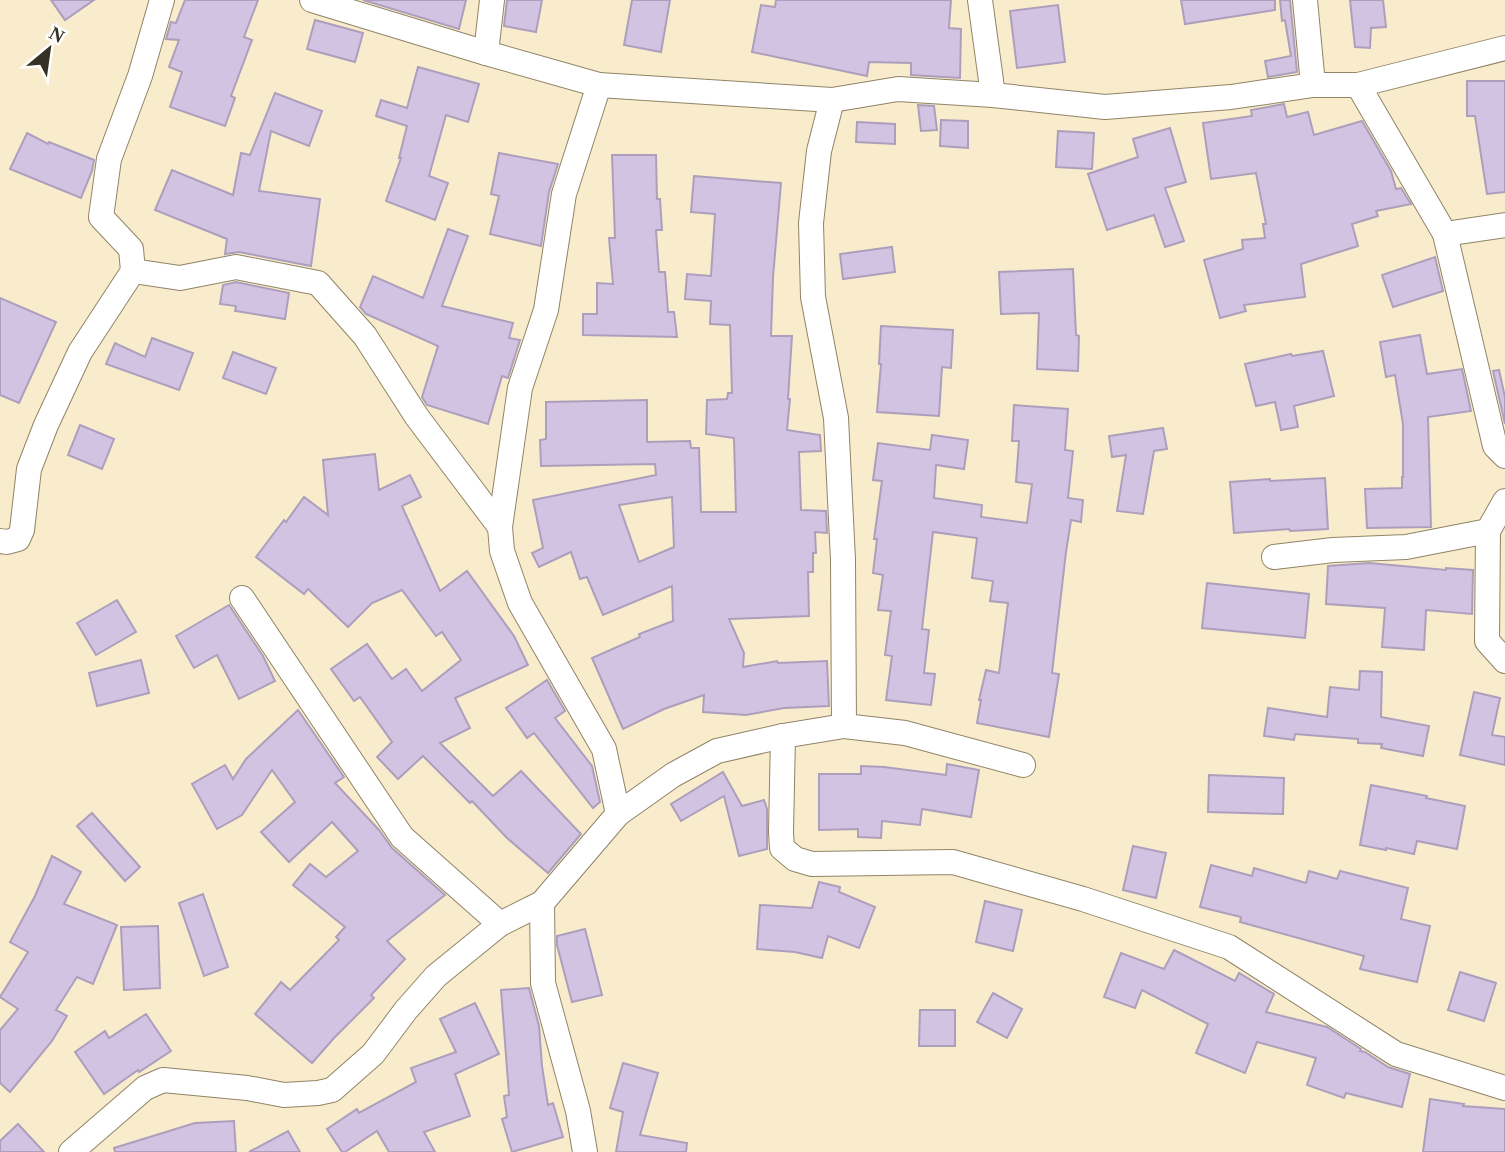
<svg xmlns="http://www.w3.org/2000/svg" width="1505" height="1152" font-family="'Times New Roman',serif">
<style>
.building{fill:#d2c3e2;stroke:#ad9fbc;stroke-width:2;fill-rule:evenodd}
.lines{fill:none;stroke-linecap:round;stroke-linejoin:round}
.street-casing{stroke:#908467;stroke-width:26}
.street{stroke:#fff;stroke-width:24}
</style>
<rect width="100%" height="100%" fill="#f9eccc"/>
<g class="building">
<polygon points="51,0 94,0 65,20"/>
<polygon points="185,0 258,0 244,37 252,40 231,96 235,98 225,126 170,107 182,72 169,67 179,40 166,39 171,22 176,23"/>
<polygon points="363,0 466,0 459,29"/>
<polygon points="507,0 542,0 536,32 504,26"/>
<polygon points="632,0 670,0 661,52 624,45"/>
<polygon points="776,0 951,0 949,28 961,29 960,78 911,75 911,63 869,62 867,76 752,52 761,5 775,7"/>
<polygon points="1181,0 1275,0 1275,10 1185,24"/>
<polygon points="1280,0 1290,0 1297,72 1268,77 1265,61 1291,56 1285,20 1282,21"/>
<polygon points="1350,0 1383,0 1386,27 1371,28 1370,48 1355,47"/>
<polygon points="1058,5 1065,62 1017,68 1010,11"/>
<polygon points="315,20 363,33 355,62 307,49"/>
<polygon points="418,67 479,84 468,122 446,115 429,176 448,183 435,220 386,201 401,158 399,158 407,126 376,116 381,100 407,108"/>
<polygon points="1467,81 1505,81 1505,192 1487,194 1475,116 1467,116"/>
<polygon points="275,93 322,111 309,146 271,131 259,191 320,199 311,266 239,252 225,254 227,239 155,210 172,170 233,195 241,153 250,155"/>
<polygon points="1284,104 1287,117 1308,112 1314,135 1362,121 1391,171 1396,189 1401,188 1411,204 1376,211 1378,216 1352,224 1358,246 1301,264 1305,297 1244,305 1246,311 1220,318 1204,260 1243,249 1242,240 1265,238 1263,224 1266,224 1256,173 1211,179 1203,123 1252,116 1251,110"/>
<polygon points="918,105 934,106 937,130 921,131"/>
<polygon points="941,120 968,121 968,148 940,146"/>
<polygon points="857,122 895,124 895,144 856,142"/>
<polygon points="1170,128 1186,182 1165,188 1184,241 1165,247 1154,215 1107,230 1088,174 1138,157 1133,139"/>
<polygon points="1058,131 1094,133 1092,169 1056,167"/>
<polygon points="27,133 48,144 49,142 94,160 92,171 81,198 10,169"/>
<polygon points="499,153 558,164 549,192 541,246 490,234 499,196 491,194"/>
<polygon points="612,155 656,155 657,199 660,199 662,230 656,230 659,272 665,272 668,312 674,312 677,337 583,335 583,314 597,314 597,283 613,284 609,238 615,238"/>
<path d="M 694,176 L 781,183 L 773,277 L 771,336 L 792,336 L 788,399 L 790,399 L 787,430 L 820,435 L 821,451 L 799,452 L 801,510 L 826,511 L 827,533 L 815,532 L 816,553 L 813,553 L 813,572 L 808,572 L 809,616 L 729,619 L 744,653 L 743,667 L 777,661 L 778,663 L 827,661 L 829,706 L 784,708 L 746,715 L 703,712 L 704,695 L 664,709 L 623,729 L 592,658 L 640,637 L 639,634 L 673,621 L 672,586 L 603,615 L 587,577 L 580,579 L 571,552 L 539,567 L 532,553 L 543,548 L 533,500 L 656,475 L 655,464 L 541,466 L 540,440 L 546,439 L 546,402 L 647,400 L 647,442 L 690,441 L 691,448 L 699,448 L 701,512 L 736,512 L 734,438 L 706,434 L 707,400 L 727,399 L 728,393 L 732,393 L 730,325 L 710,324 L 711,301 L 685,299 L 687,274 L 711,276 L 715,214 L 691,212 ZM 672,497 L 674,547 L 639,562 L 619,505 Z"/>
<polygon points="448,229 468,236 442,306 513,323 509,338 520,340 508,378 502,376 488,424 427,405 422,397 438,346 366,314 360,307 373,276 423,298"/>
<polygon points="892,247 895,272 843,279 840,254"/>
<polygon points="1435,257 1443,291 1393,307 1382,275"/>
<polygon points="1073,269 1076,335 1079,336 1078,371 1037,369 1039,313 1001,314 999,272"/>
<polygon points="236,282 289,293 285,319 235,311 236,306 220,304 223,285"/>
<polygon points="0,298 56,322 19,403 0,395"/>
<polygon points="881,326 953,330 951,368 942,367 939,416 877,412 881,364 879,364"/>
<polygon points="1420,335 1427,374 1462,369 1471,411 1428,417 1431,527 1367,528 1365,489 1402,488 1402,477 1403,477 1403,424 1395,375 1386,377 1380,342"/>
<polygon points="152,338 193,353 179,390 106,364 115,343 145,357"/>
<polygon points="1323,351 1334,396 1294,406 1298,427 1281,430 1275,402 1256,406 1245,364 1291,354 1292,356"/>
<polygon points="233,352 276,368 266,394 223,378"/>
<polygon points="1499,370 1505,397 1505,424 1493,371"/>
<polygon points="1014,405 1068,409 1065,450 1073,451 1068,498 1083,500 1081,522 1071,520 1066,552 1052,673 1059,674 1049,737 977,723 981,700 979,700 986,670 999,673 1008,603 990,601 993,581 972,578 977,538 933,532 922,629 929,630 924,673 935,674 931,705 886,700 892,656 885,655 891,611 878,610 883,575 873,573 877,539 874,539 882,481 873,480 878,443 930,450 932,435 968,440 964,469 936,465 934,498 982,505 981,517 1027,523 1032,484 1016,482 1019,441 1012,441"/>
<polygon points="80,425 114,439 102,469 68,455"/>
<polygon points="1163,428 1167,449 1154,451 1143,514 1117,511 1126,455 1112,457 1109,436"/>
<polygon points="375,454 379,490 410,475 421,497 402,506 440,591 467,571 514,636 528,665 455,698 470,728 440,743 493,796 521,771 581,834 548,873 507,838 472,801 470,803 423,756 398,779 377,757 392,742 360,697 354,701 331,669 367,644 392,679 406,669 422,691 461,660 442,632 436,636 402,590 372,603 348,627 308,589 304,594 256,557 284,520 286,522 304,497 328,515 323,460"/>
<polygon points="1325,478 1328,529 1290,531 1289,529 1234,533 1230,482 1270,479 1270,481"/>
<polygon points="1369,563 1446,570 1446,568 1473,570 1472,614 1426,610 1424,650 1382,647 1385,608 1326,604 1328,566"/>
<polygon points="1207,583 1309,594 1305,638 1202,628"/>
<polygon points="117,600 136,632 96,655 77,623"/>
<polygon points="229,605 263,656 275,681 239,699 217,655 194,668 176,636"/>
<polygon points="141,660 149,693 97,706 89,673"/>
<polygon points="1360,671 1382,672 1381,717 1429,726 1423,756 1381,748 1382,744 1358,743 1358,739 1295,734 1294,740 1264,736 1268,708 1327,717 1330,687 1359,690"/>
<polygon points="547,680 565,711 555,718 592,766 600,802 593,808 534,733 527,738 506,708"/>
<polygon points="1474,692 1500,698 1492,735 1505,737 1505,765 1460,755"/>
<polygon points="298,710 344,777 335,783 379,830 392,848 445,895 387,941 405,959 371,995 374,998 334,1038 312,1063 255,1014 281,982 290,990 339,940 336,937 345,927 293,885 310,864 326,877 358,851 332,822 289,862 261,832 295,802 272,770 242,815 217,829 192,784 225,765 233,779 246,759"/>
<polygon points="947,764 979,770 971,817 922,809 920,825 882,821 881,838 858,837 858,829 819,830 819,774 861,774 861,766 884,767 946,775"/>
<polygon points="723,772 742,806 764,800 767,809 767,849 739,856 724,796 681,821 671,804"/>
<polygon points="1209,775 1284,778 1283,814 1208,812"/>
<polygon points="1371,785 1427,796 1426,798 1465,806 1457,849 1417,841 1414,854 1386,848 1386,850 1360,845"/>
<polygon points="92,813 140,867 125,881 77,826"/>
<polygon points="1133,846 1166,853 1156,898 1123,890"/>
<polygon points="52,856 81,872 64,904 117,925 93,984 77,977 56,1010 67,1016 52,1041 10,1092 0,1083 0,1030 18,1009 0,997 28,952 10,942 35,896"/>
<polygon points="1211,865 1252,876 1254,868 1306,883 1309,871 1337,879 1340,871 1408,888 1401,919 1430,926 1417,982 1360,969 1364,956 1240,922 1241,917 1200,907"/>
<polygon points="819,882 840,887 839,892 875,907 859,948 828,936 822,958 795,952 757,949 760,905 812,908"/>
<polygon points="203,894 228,967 204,976 179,903"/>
<polygon points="985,901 1022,910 1013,951 976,942"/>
<polygon points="158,926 160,988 124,990 121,927"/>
<polygon points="585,929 602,995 572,1002 557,945 557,936"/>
<polygon points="1174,950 1235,981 1239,973 1274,994 1266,1012 1327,1027 1361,1049 1360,1051 1365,1052 1388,1067 1410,1074 1402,1107 1346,1093 1344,1098 1307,1085 1316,1058 1257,1042 1245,1073 1196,1053 1208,1024 1142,990 1135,1008 1104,997 1121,953 1164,969"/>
<polygon points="1460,972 1496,983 1484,1021 1448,1010"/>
<polygon points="529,988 539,1026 542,1066 548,1105 553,1103 563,1137 512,1152 502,1119 507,1117 504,1096 509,1095 501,990"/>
<polygon points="993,993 1022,1009 1007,1038 977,1022"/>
<polygon points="475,1003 499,1054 455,1074 470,1116 424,1132 435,1152 389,1152 377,1131 345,1152 342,1152 327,1129 357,1109 359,1113 416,1082 411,1068 456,1052 440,1019"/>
<polygon points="920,1010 955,1010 955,1046 919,1046"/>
<polygon points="146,1014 171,1051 139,1072 138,1070 104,1094 75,1052 105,1031 109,1038"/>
<polygon points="623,1063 658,1073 640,1135 687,1143 686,1152 616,1152 623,1112 610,1108"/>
<polygon points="1430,1099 1464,1104 1463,1106 1505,1109 1505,1152 1423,1152"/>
<polygon points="234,1121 236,1152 115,1152 114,1148 195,1123"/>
<polygon points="18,1124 44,1152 0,1152 0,1141"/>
<polygon points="288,1131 300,1152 249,1152"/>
</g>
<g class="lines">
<defs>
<g id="street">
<polyline points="312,0 486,53 599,85 832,100 898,89 993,95 1105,107 1231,97 1313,85 1358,85 1505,48"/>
<polyline points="980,0 993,95"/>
<polyline points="1305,0 1313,85"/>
<polyline points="486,53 492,0"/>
<polyline points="599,85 564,194 546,310 520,388 500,527 502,551 520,603 604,749 618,814"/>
<polyline points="1358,85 1445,234 1495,446 1505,456"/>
<polyline points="832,100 819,151 811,223 813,297 836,418 843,560 844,726"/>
<polyline points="1445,234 1505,225"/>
<polyline points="133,271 180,278 236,267 318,283 365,336 417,417 500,527"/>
<polyline points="1488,531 1487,641 1505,661"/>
<polyline points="0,541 7,542 18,539 22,530 29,469 46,425 80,352 133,271 131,249 101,217 109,159 140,76 162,0"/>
<polyline points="1274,557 1333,550 1406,547 1488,531 1505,501"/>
<polyline points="242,598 402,837 500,924"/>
<polyline points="783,736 781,832 782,848 795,859 812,864 953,862 1083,899 1229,947 1396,1054 1505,1088"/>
<polyline points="542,903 543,983 578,1111 585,1152"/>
<polyline points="71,1152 145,1088 163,1080 247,1088 284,1095 318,1093 332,1090 373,1054 406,1010 436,976 500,924 542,903 618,814 673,775 717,751 783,736 844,726 905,733 1023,765"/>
</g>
</defs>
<use href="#street" class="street-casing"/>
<use href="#street" class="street"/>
</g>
<g transform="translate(49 49) rotate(29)" stroke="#ffffff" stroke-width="5" paint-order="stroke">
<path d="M0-5L12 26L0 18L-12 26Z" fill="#363124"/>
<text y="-10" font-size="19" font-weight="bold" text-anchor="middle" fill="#363124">N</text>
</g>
</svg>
